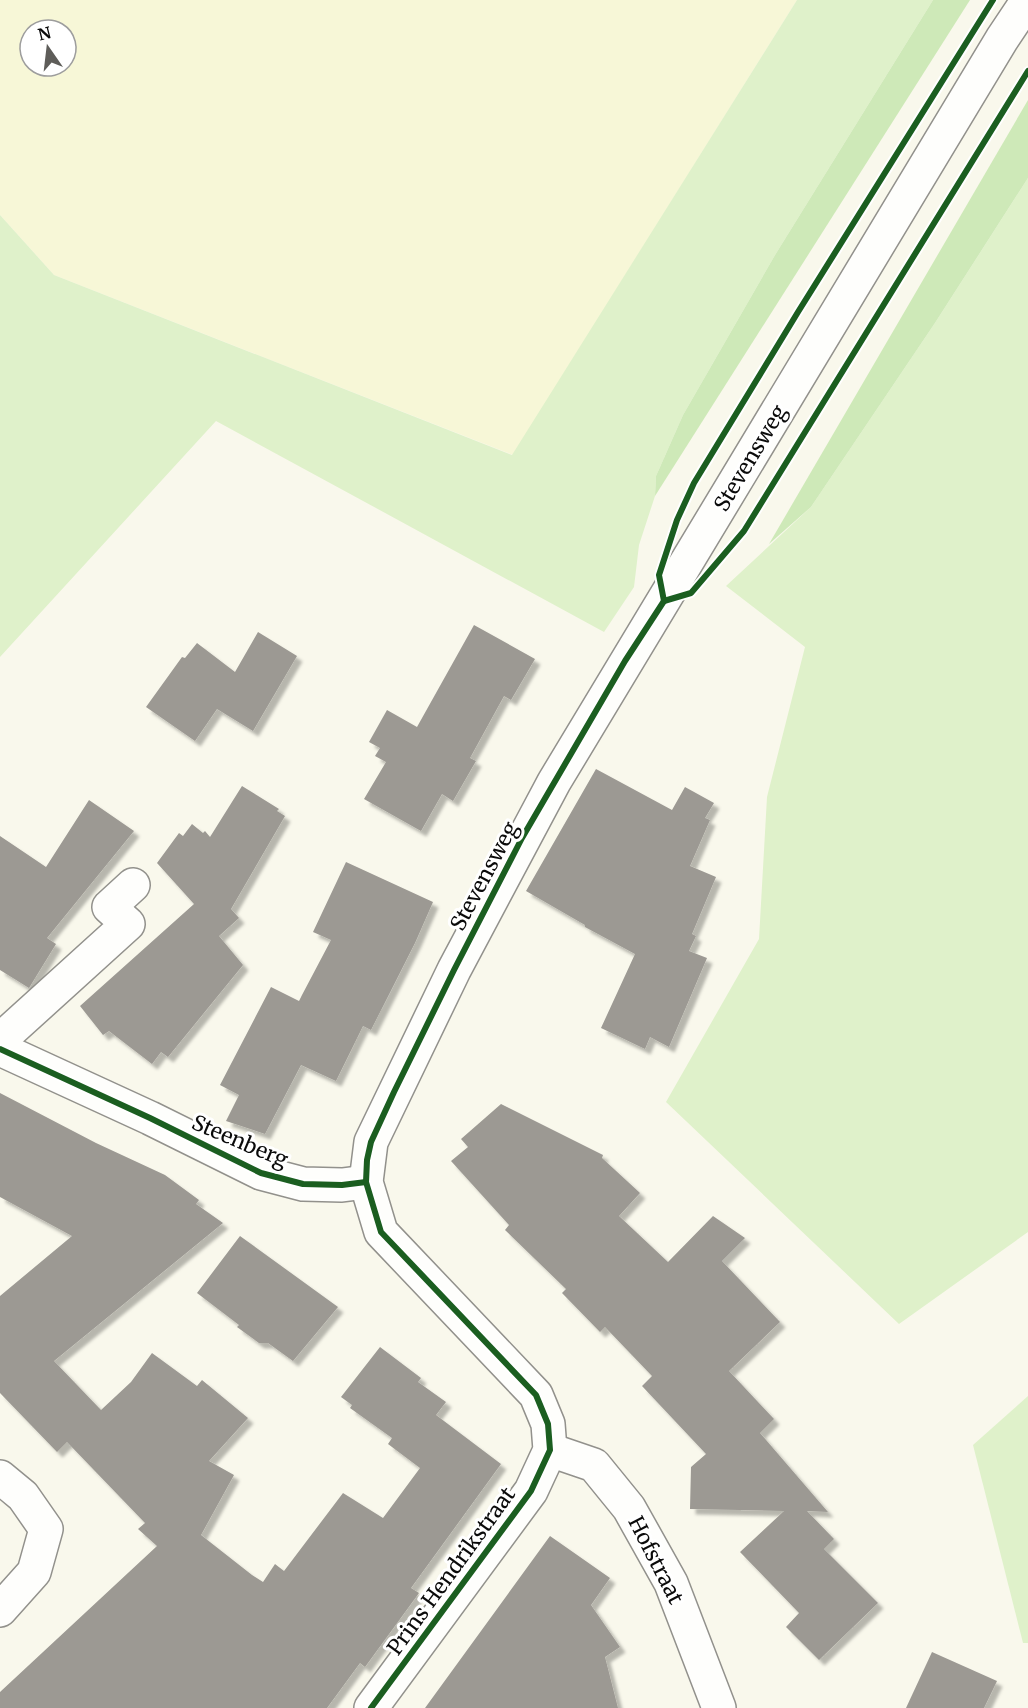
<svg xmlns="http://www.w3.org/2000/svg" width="1028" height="1708" font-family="Merriweather,serif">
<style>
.farmland{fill:#f7f7d7;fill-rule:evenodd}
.green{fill:#dff1ca}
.forest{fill:#cee9b8}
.building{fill:#9c9993;filter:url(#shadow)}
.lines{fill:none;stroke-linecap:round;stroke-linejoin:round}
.minor-casing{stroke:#92918c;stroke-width:36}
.minor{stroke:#fefefc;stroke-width:33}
.cycleway-casing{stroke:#fff;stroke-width:10}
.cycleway{stroke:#1b5e20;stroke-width:6}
.labels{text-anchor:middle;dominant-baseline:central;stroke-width:6;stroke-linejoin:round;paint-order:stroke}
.street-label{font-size:21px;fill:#0a0a0a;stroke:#fff}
</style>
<defs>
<filter id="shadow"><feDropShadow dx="5.5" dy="5.5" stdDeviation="1.5" flood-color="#0004"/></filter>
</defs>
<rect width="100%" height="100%" fill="#f9f8ec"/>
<path class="farmland" d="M 0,0 L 797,0 L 513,455 L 54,275 L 0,215 ZM 30,30 L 66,30 L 66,66 L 30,66 Z"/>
<g class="green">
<polygon points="797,0 933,0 775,255 683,415 656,476 655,496 639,545 634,587 604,632 216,421 0,657 0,215 54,275 512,455"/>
<polygon points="1028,178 1028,1232 899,1324 666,1102 759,939 767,797 805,647 726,586 811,507 935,323"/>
<polygon points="1028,1396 1028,1643 1023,1643 973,1445"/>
</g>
<g class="forest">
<polygon points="933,0 970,0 655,496 656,476 683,415 775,255"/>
<polygon points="1028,100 1028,178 935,323 811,507 769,544"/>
</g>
<g class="building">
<polygon points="474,625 535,659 511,700 504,696 470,758 476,761 453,801 442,794 421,831 364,799 386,762 375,756 380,748 369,742 387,710 417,727"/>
<polygon points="258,632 297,656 253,731 217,709 195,741 146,707 182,657 185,658 197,643 235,672"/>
<polygon points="596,769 672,810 685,787 714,803 705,818 710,820 690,866 716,877 692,934 696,936 689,951 707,958 669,1047 650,1037 645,1049 601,1028 635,954 585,927 585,925 526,891"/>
<polygon points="242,786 279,809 277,811 285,816 231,909 239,918 219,936 243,965 168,1057 161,1052 152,1064 109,1031 103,1035 80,1006 194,904 157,863 179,833 183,836 192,824 203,833 205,831 210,837"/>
<polygon points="89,800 134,831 47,938 56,944 29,988 0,970 0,836 46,867"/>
<polygon points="346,862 433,902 415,943 371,1030 363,1026 336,1081 301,1065 265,1134 226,1121 239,1095 220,1085 271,987 299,1001 302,995 331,940 313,932"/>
<polygon points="0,1093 96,1143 165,1175 199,1200 196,1204 223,1223 54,1361 101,1410 131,1382 152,1353 197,1386 202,1380 248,1418 209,1461 234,1475 201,1535 252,1575 263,1582 275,1564 284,1571 343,1493 383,1518 420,1468 388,1444 392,1438 350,1408 352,1405 341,1397 380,1347 421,1378 418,1382 446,1402 436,1415 501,1464 411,1588 419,1593 365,1667 360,1663 327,1708 0,1708 0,1692 157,1546 138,1529 145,1523 67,1442 57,1452 0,1393 0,1296 72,1236 0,1197"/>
<polygon points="501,1104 603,1155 602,1158 640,1193 619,1216 668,1262 713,1216 745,1238 722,1261 780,1322 729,1371 774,1419 760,1433 828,1512 807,1511 834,1539 824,1549 878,1603 819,1660 786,1627 799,1613 740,1552 784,1511 690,1509 691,1467 706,1454 642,1386 652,1376 605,1327 600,1332 562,1293 566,1289 505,1230 509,1225 451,1161 468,1147 461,1139"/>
<polygon points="240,1236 338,1307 293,1361 268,1343 259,1343 237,1327 239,1325 197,1293"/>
<polygon points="550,1536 610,1578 591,1605 620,1647 605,1657 618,1708 425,1708"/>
<polygon points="932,1652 997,1681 984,1708 906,1708"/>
</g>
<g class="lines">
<defs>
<g id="minor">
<polyline points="0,1040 128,924 109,907 133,885"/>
<polyline points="0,1049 150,1118 261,1173 303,1184 342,1185 366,1182"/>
<polyline points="550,1450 594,1465 629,1508 671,1583 719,1708"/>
<polyline points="0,1477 23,1496 46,1529 34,1572 0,1610"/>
<polyline points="371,1708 531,1491 550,1450 548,1424 536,1395 381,1232 366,1182 371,1142 454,970 554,782 1002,39 1028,0"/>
</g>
</defs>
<use href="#minor" class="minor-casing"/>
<use href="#minor" class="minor"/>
<defs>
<g id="cycleway">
<polyline points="664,601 659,575 677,520 694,483 798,312 993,0"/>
<polyline points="664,601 691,593 744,531 1028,71"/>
<polyline points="0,1049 150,1118 261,1173 303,1184 342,1185 366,1182"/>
<polyline points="371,1708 531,1491 550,1450 548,1424 536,1395 381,1232 366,1182 367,1160 371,1142 394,1092 454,970 522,838 625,661 664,601"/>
</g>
</defs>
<use href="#cycleway" class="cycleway-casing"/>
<use href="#cycleway" class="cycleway"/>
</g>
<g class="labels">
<g class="street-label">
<text transform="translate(750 458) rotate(-59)">Stevensweg</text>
<text transform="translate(484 876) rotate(-62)">Stevensweg</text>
<text transform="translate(240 1141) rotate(23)">Steenberg</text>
<text transform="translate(656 1560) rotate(63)">Hofstraat</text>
<text transform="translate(451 1571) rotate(-54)">Prins Hendrikstraat</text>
</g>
</g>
<g transform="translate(48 48) rotate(346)"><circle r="28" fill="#ffffff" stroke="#9d9d9d" stroke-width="1.5"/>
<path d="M0-4.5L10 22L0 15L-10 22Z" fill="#5e5d59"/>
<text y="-9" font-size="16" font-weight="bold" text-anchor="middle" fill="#0a0a0a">N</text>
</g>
</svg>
